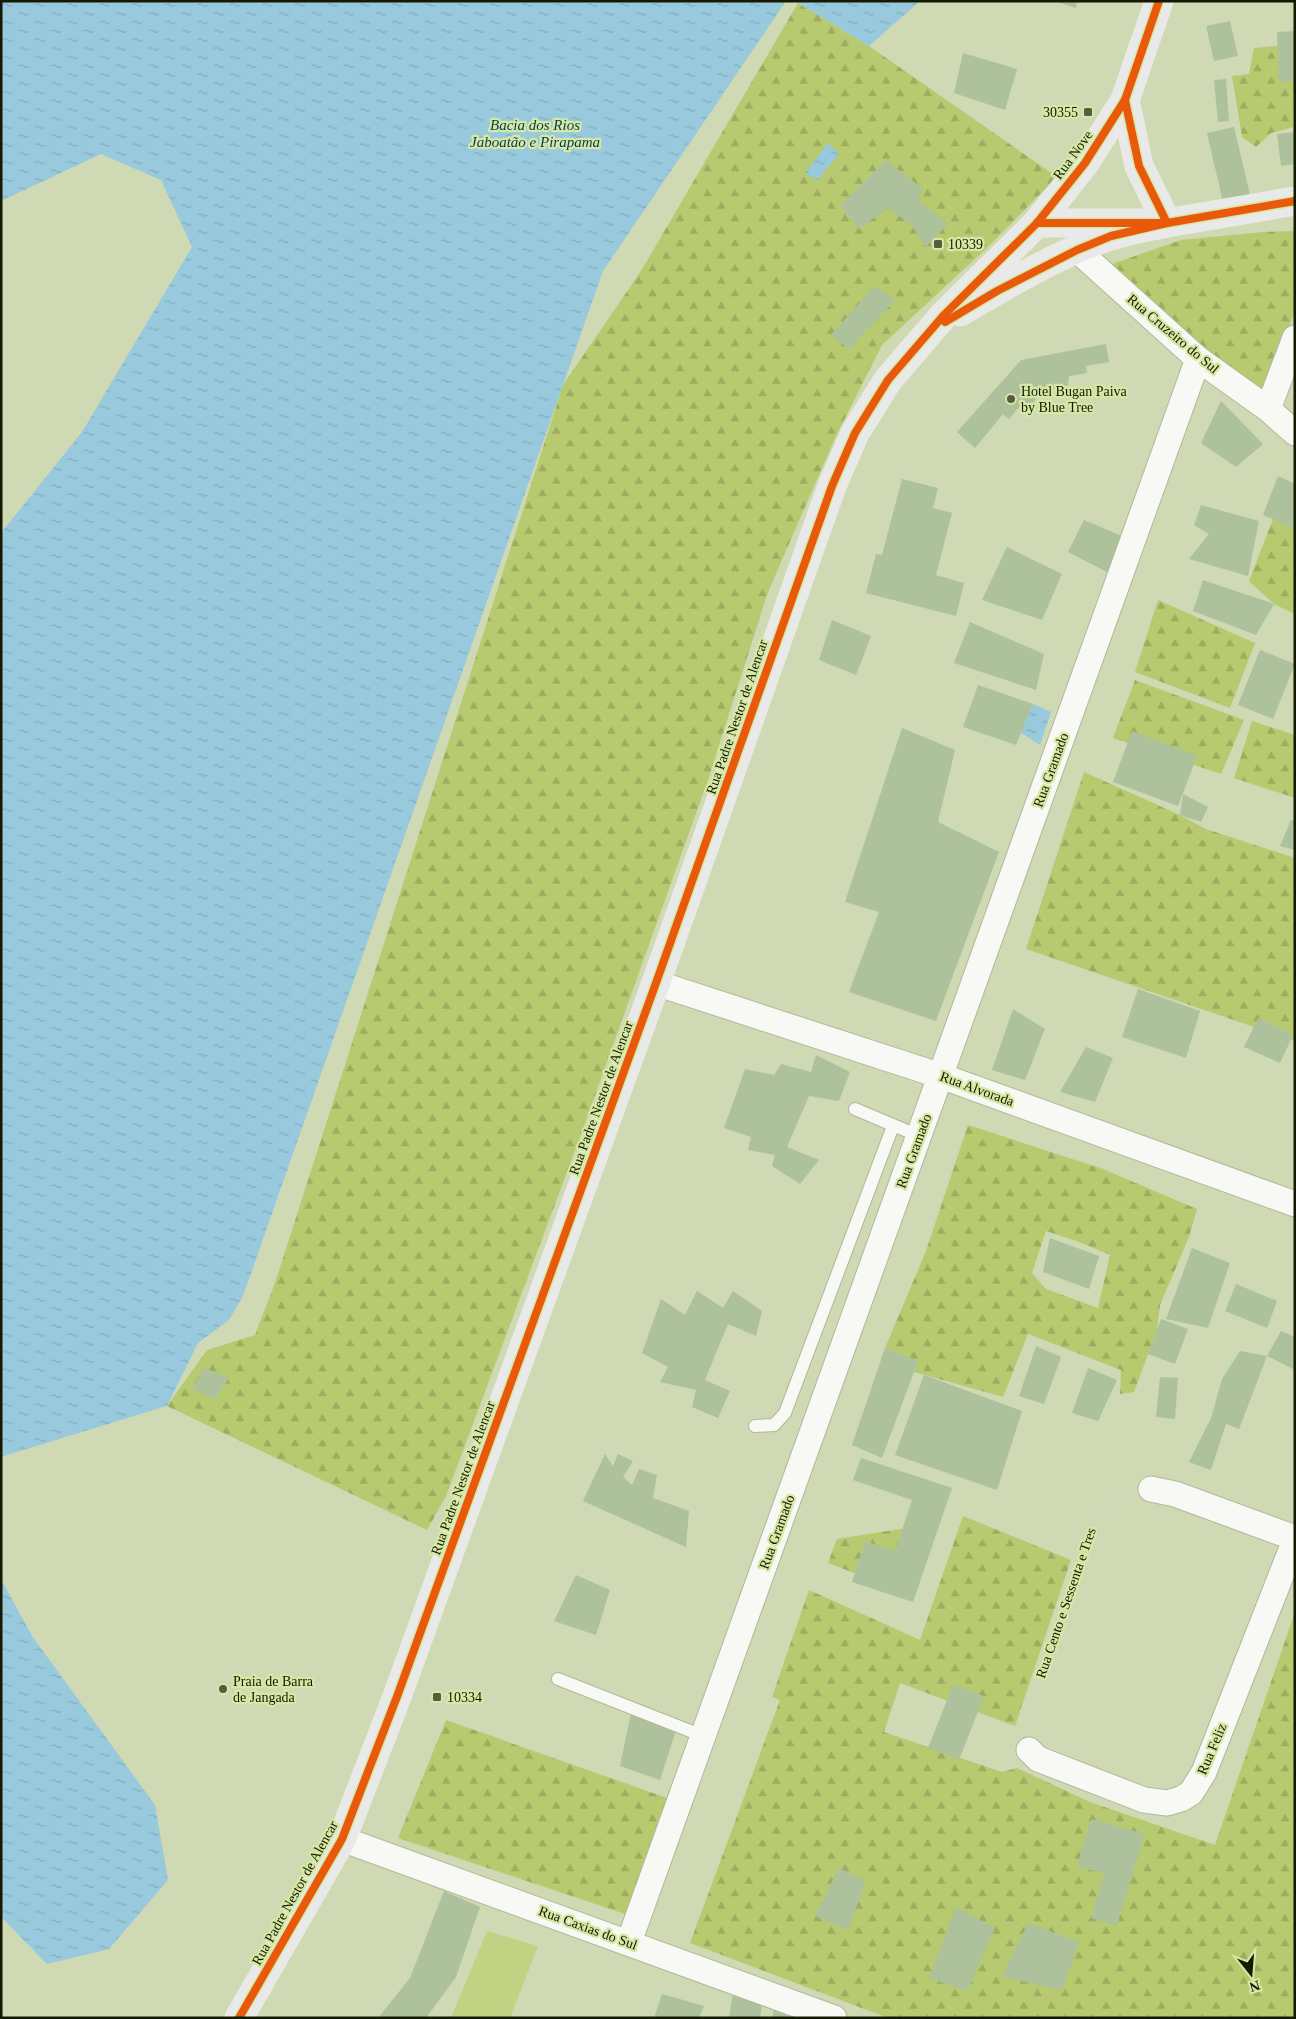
<svg xmlns="http://www.w3.org/2000/svg" width="1296" height="2019" font-family="Georgia,serif">
<style>
.forest{fill:url(#forest-firs);fill-rule:evenodd}
.garden{fill:#c1d383}
.water{fill:url(#water-ripples)}
.pier{fill:#cfd9b3}
.building{fill:#adc19d}
.lines{fill:none;stroke-linecap:round;stroke-linejoin:round}
.service-casing{stroke:#b0b899;stroke-width:14}
.minor-casing{stroke:#b0b899;stroke-width:27}
.primary-casing{stroke:#e9eedd;stroke-width:29}
.path{stroke:#d2d5c9;stroke-width:3;stroke-dasharray:1 4;stroke-linecap:butt}
.service{stroke:#f8f9f4;stroke-width:12}
.minor{stroke:#f8f9f4;stroke-width:25}
.primary{stroke:#eae9ea;stroke-width:28}
.cycleway-casing{stroke:#d7e8a4;stroke-width:11}
.cycleway{stroke:#e8590c;stroke-width:8}
.poi-dot{fill:#555c3f;stroke:#d7e8a4;stroke-width:2}
.labels{text-anchor:middle;dominant-baseline:central;stroke-width:4.5;stroke-linejoin:round;paint-order:stroke}
.poi-label{font-size:14px;fill:#141901;stroke:#d7e8a4;text-anchor:start}
.street-label{font-size:14px;fill:#141901;stroke:#d7e8a4}
.water-label{font-size:15px;font-style:italic;fill:#023a57;stroke:#d7e8a4}
</style>
<defs>
<pattern id="forest-firs" width="22" height="20" patternUnits="userSpaceOnUse" patternTransform="scale(1.25)"><rect width="22" height="20" fill="#b7ca70"/><path d="M5 1l3.5 6h-7zM16 11l3.5 6h-7z" fill="#9cad5f"/></pattern>
<pattern id="water-ripples" width="26" height="14" patternUnits="userSpaceOnUse" patternTransform="scale(1.25)"><rect width="26" height="14" fill="#98c9dd"/><path d="M2 4q2-2 4 0t4 0M15 11q2-2 4 0t4 0" fill="none" stroke="#82acbc"/></pattern>
</defs>
<rect width="100%" height="100%" fill="#cfd9b3"/>
<g class="forest">
<polygon points="798,3 869,46 1057,177 988,247 882,345 836,436 768,592 708,780 579,1140 446,1496 427,1530 167,1406 207,1350 255,1335 275,1283 563,385 641,271"/>
<polygon points="1295,44 1293,127 1271,133 1256,147 1242,137 1232,76 1249,74 1254,48"/>
<polygon points="1295,231 1295,310 1266,396 1164,315 1109,265 1181,240 1264,232"/>
<polygon points="1273,519 1295,529 1295,614 1274,604 1249,581"/>
<polygon points="1158,600 1255,643 1230,708 1135,672"/>
<polygon points="1135,680 1244,720 1221,774 1113,738"/>
<polygon points="1252,721 1295,735 1295,798 1234,778"/>
<polygon points="1084,772 1180,815 1206,829 1295,858 1295,1041 1026,949"/>
<path d="M 968,1125 L 1103,1169 L 1197,1209 L 1189,1237 L 1160,1305 L 1157,1330 L 1134,1392 L 1120,1394 L 1121,1370 L 1028,1334 L 1003,1397 L 914,1372 L 918,1361 L 885,1348 L 926,1251 ZM 1046,1231 L 1079,1242 L 1110,1255 L 1098,1308 L 1046,1289 L 1032,1273 Z"/>
<polygon points="963,1516 1071,1560 1015,1726 900,1683 884,1732 1002,1772 1017,1768 1090,1802 1215,1845 1295,1612 1295,2018 888,2018 690,1943 780,1700 772,1697 809,1590 920,1640"/>
<polygon points="906,1528 898,1572 867,1578 828,1563 837,1539"/>
<polygon points="446,1720 667,1798 625,1914 398,1838"/>
</g>
<polygon class="garden" points="487,1931 538,1946 510,2018 451,2018"/>
<g class="water">
<polygon points="1,1 786,1 603,271 243,1296 229,1320 198,1343 167,1406 1,1457 1,533 82,432 192,247 161,180 101,154 1,201"/>
<polygon points="795,1 920,1 869,46"/>
<polygon points="828,143 839,154 817,180 805,173"/>
<polygon points="1033,704 1051,712 1040,745 1021,733"/>
<polygon points="1,1579 32,1636 155,1805 168,1880 109,1949 47,1964 1,1917"/>
</g>
<polygon class="pier" points="167,1406 153,1413 1,1459 1,1457"/>
<g class="building">
<polygon points="1054,1 1077,1 1076,8"/>
<polygon points="1230,21 1238,56 1214,61 1206,26"/>
<polygon points="1295,31 1295,82 1279,82 1277,32"/>
<polygon points="963,53 1017,69 1005,110 954,93"/>
<polygon points="1226,79 1229,121 1218,122 1214,80"/>
<polygon points="1234,127 1250,195 1223,202 1207,133"/>
<polygon points="1295,132 1295,164 1281,166 1277,134"/>
<polygon points="886,160 923,189 918,200 948,224 926,247 911,224 887,208 859,229 840,206"/>
<polygon points="875,286 895,300 849,349 831,335"/>
<polygon points="1106,344 1109,362 1086,366 1087,373 1069,376 1068,385 1042,392 1026,411 1020,406 1009,419 1003,414 975,448 957,432 1021,360"/>
<polygon points="1221,401 1263,444 1236,467 1201,443"/>
<polygon points="1278,476 1295,484 1295,529 1263,515"/>
<polygon points="902,479 938,488 933,508 952,513 936,575 964,583 956,616 866,593 876,554 882,555"/>
<polygon points="1201,505 1259,521 1248,576 1189,559 1209,534 1194,525"/>
<polygon points="1084,520 1124,537 1107,572 1068,552"/>
<polygon points="1007,547 1062,574 1042,620 982,600"/>
<polygon points="1203,580 1274,604 1256,635 1193,611"/>
<polygon points="832,620 871,636 856,675 819,660"/>
<polygon points="970,622 1044,654 1036,690 954,663"/>
<polygon points="1260,650 1295,664 1273,719 1238,705"/>
<polygon points="978,685 1033,704 1016,745 963,727"/>
<polygon points="902,728 955,750 938,822 999,852 936,1021 849,992 879,912 845,902"/>
<polygon points="1132,731 1197,756 1178,806 1113,782"/>
<polygon points="1183,794 1208,807 1201,822 1180,815"/>
<polygon points="1291,820 1295,821 1295,850 1280,846"/>
<polygon points="1138,989 1200,1011 1186,1058 1122,1037"/>
<polygon points="1013,1009 1045,1029 1025,1080 992,1070"/>
<polygon points="1258,1018 1293,1035 1280,1063 1244,1047"/>
<polygon points="1086,1047 1113,1058 1095,1102 1060,1092"/>
<polygon points="816,1055 850,1072 839,1101 809,1096 787,1147 819,1160 800,1184 772,1166 775,1155 748,1150 751,1137 724,1128 745,1069 774,1075 781,1064 811,1072"/>
<polygon points="1050,1238 1099,1256 1089,1289 1043,1272"/>
<polygon points="1192,1248 1230,1263 1208,1328 1166,1319"/>
<polygon points="1236,1284 1277,1301 1267,1328 1225,1311"/>
<polygon points="697,1291 723,1308 733,1291 762,1311 756,1336 728,1324 705,1380 730,1391 718,1418 692,1407 696,1390 660,1382 668,1367 642,1353 661,1299 685,1315"/>
<polygon points="1161,1319 1188,1329 1175,1364 1148,1354"/>
<polygon points="1281,1331 1295,1337 1295,1370 1267,1356"/>
<polygon points="1036,1346 1061,1357 1044,1404 1019,1396"/>
<polygon points="885,1348 918,1361 882,1458 852,1445"/>
<polygon points="1240,1351 1267,1356 1239,1429 1226,1424 1211,1470 1189,1462 1211,1418 1222,1379"/>
<polygon points="204,1368 229,1378 215,1399 192,1389"/>
<polygon points="1088,1368 1117,1380 1098,1421 1072,1413"/>
<polygon points="924,1375 1022,1411 997,1490 895,1455"/>
<polygon points="1160,1377 1178,1378 1175,1419 1156,1417"/>
<polygon points="605,1454 613,1466 618,1454 633,1461 623,1477 632,1485 639,1469 657,1475 653,1498 689,1511 686,1547 583,1501"/>
<polygon points="861,1458 952,1488 913,1602 852,1582 865,1541 895,1551 912,1500 853,1480"/>
<polygon points="576,1575 610,1590 596,1635 554,1621"/>
<polygon points="953,1685 984,1696 959,1760 928,1748"/>
<polygon points="631,1713 677,1727 660,1780 620,1766"/>
<polygon points="1091,1819 1144,1834 1117,1926 1091,1918 1104,1874 1077,1866"/>
<polygon points="839,1868 866,1881 848,1930 815,1916"/>
<polygon points="444,1891 480,1907 456,1977 426,2018 378,2018 410,1978"/>
<polygon points="956,1907 995,1928 967,1991 929,1978"/>
<polygon points="1028,1923 1079,1942 1062,1990 1002,1977"/>
<polygon points="733,1993 763,1998 760,2018 729,2018"/>
<polygon points="662,1994 704,2006 699,2018 654,2018"/>
<polygon points="774,2010 792,2018 772,2018"/>
</g>
<g class="lines">
<defs>
<g id="service">
<polyline points="855,1109 919,1136"/>
<polyline points="755,1426 774,1425 785,1413 893,1126"/>
<polyline points="558,1679 703,1736"/>
</g>
<g id="minor">
<polyline points="1077,250 1198,359 1268,409 1295,433"/>
<polyline points="1268,409 1295,338"/>
<polyline points="656,983 941,1076 1295,1204"/>
<polyline points="1151,1489 1175,1494 1295,1538"/>
<polyline points="1029,1750 1038,1759 1144,1800 1167,1803 1181,1799 1191,1793 1204,1772 1295,1540"/>
<polyline points="342,1839 834,2018"/>
<polyline points="629,1942 1198,359"/>
</g>
<g id="primary">
<polyline points="1159,1 1125,100 1139,166 1167,223"/>
<polyline points="1037,223 1167,223 1295,201"/>
<path d="M 960,312 C 1006,285 1061,252 1111,236 C 1129,230 1148,227 1167,223"/>
<polyline points="239,2018 342,1839 398,1694 656,983 832,486 855,433 888,380 943,316 1037,223 1085,163 1125,100"/>
</g>
</defs>
<use href="#service" class="service-casing"/>
<use href="#minor" class="minor-casing"/>
<use href="#primary" class="primary-casing"/>
<polyline class="path" points="1026,1724 1083,1547 1095,1518 1113,1504 1127,1496"/>
<use href="#service" class="service"/>
<use href="#minor" class="minor"/>
<use href="#primary" class="primary"/>
<defs>
<g id="cycleway">
<polyline points="1159,1 1125,100 1139,166 1167,223"/>
<polyline points="1037,223 1167,223 1295,201"/>
<polyline points="945,322 997,291 1077,250 1111,236 1167,223"/>
<polyline points="239,2018 342,1839 398,1694 656,983 832,486 855,433 888,380 943,316 1037,223 1085,163 1125,100"/>
</g>
</defs>
<use href="#cycleway" class="cycleway-casing"/>
<use href="#cycleway" class="cycleway"/>
</g>
<g class="poi-dot">
<rect x="1083" y="107" width="10" height="10" rx="2.5"/>
<rect x="933" y="239" width="10" height="10" rx="2.5"/>
<circle cx="1011" cy="399" r="5"/>
<circle cx="223" cy="1689" r="5"/>
<rect x="432" y="1692" width="10" height="10" rx="2.5"/>
</g>
<g class="labels">
<g class="poi-label">
<text x="1078" y="112" text-anchor="end">30355</text>
<text x="948" y="244">10339</text>
<text x="1021" y="391">Hotel Bugan Paiva<tspan x="1021" dy="16">by Blue Tree</tspan></text>
<text x="233" y="1681">Praia de Barra<tspan x="233" dy="16">de Jangada</tspan></text>
<text x="447" y="1697">10334</text>
</g>
<g class="street-label">
<text transform="translate(1073 155) rotate(-54)">Rua Nove</text>
<text transform="translate(1173 334) rotate(40)">Rua Cruzeiro do Sul</text>
<text transform="translate(737 717) rotate(-71)">Rua Padre Nestor de Alencar</text>
<text transform="translate(1051 770) rotate(-70)">Rua Gramado</text>
<text transform="translate(977 1089) rotate(20)">Rua Alvorada</text>
<text transform="translate(601 1098) rotate(-70)">Rua Padre Nestor de Alencar</text>
<text transform="translate(914 1151) rotate(-70)">Rua Gramado</text>
<text transform="translate(463 1478) rotate(-70)">Rua Padre Nestor de Alencar</text>
<text transform="translate(777 1532) rotate(-70)">Rua Gramado</text>
<text transform="translate(1066 1603) rotate(-71)">Rua Cento e Sessenta e Tres</text>
<text transform="translate(1212 1749) rotate(-67)">Rua Feliz</text>
<text transform="translate(295 1893) rotate(-61)">Rua Padre Nestor de Alencar</text>
<text transform="translate(588 1928) rotate(20)">Rua Caxias do Sul</text>
</g>
<g class="water-label">
<text x="535" y="125">Bacia dos Rios<tspan x="535" dy="17">Jaboatão e Pirapama</tspan></text>
</g>
</g>
<rect width="1296" height="2019" fill="none" stroke="#141901" stroke-width="5"/>
<g transform="translate(1251 1974) rotate(163)" stroke="#d7e8a4" stroke-width="4" paint-order="stroke">
<path d="M0-4L9 19L0 12L-9 19Z" fill="#141901"/>
<text y="-8" font-size="14" font-weight="bold" text-anchor="middle" fill="#141901">N</text>
</g>
</svg>
